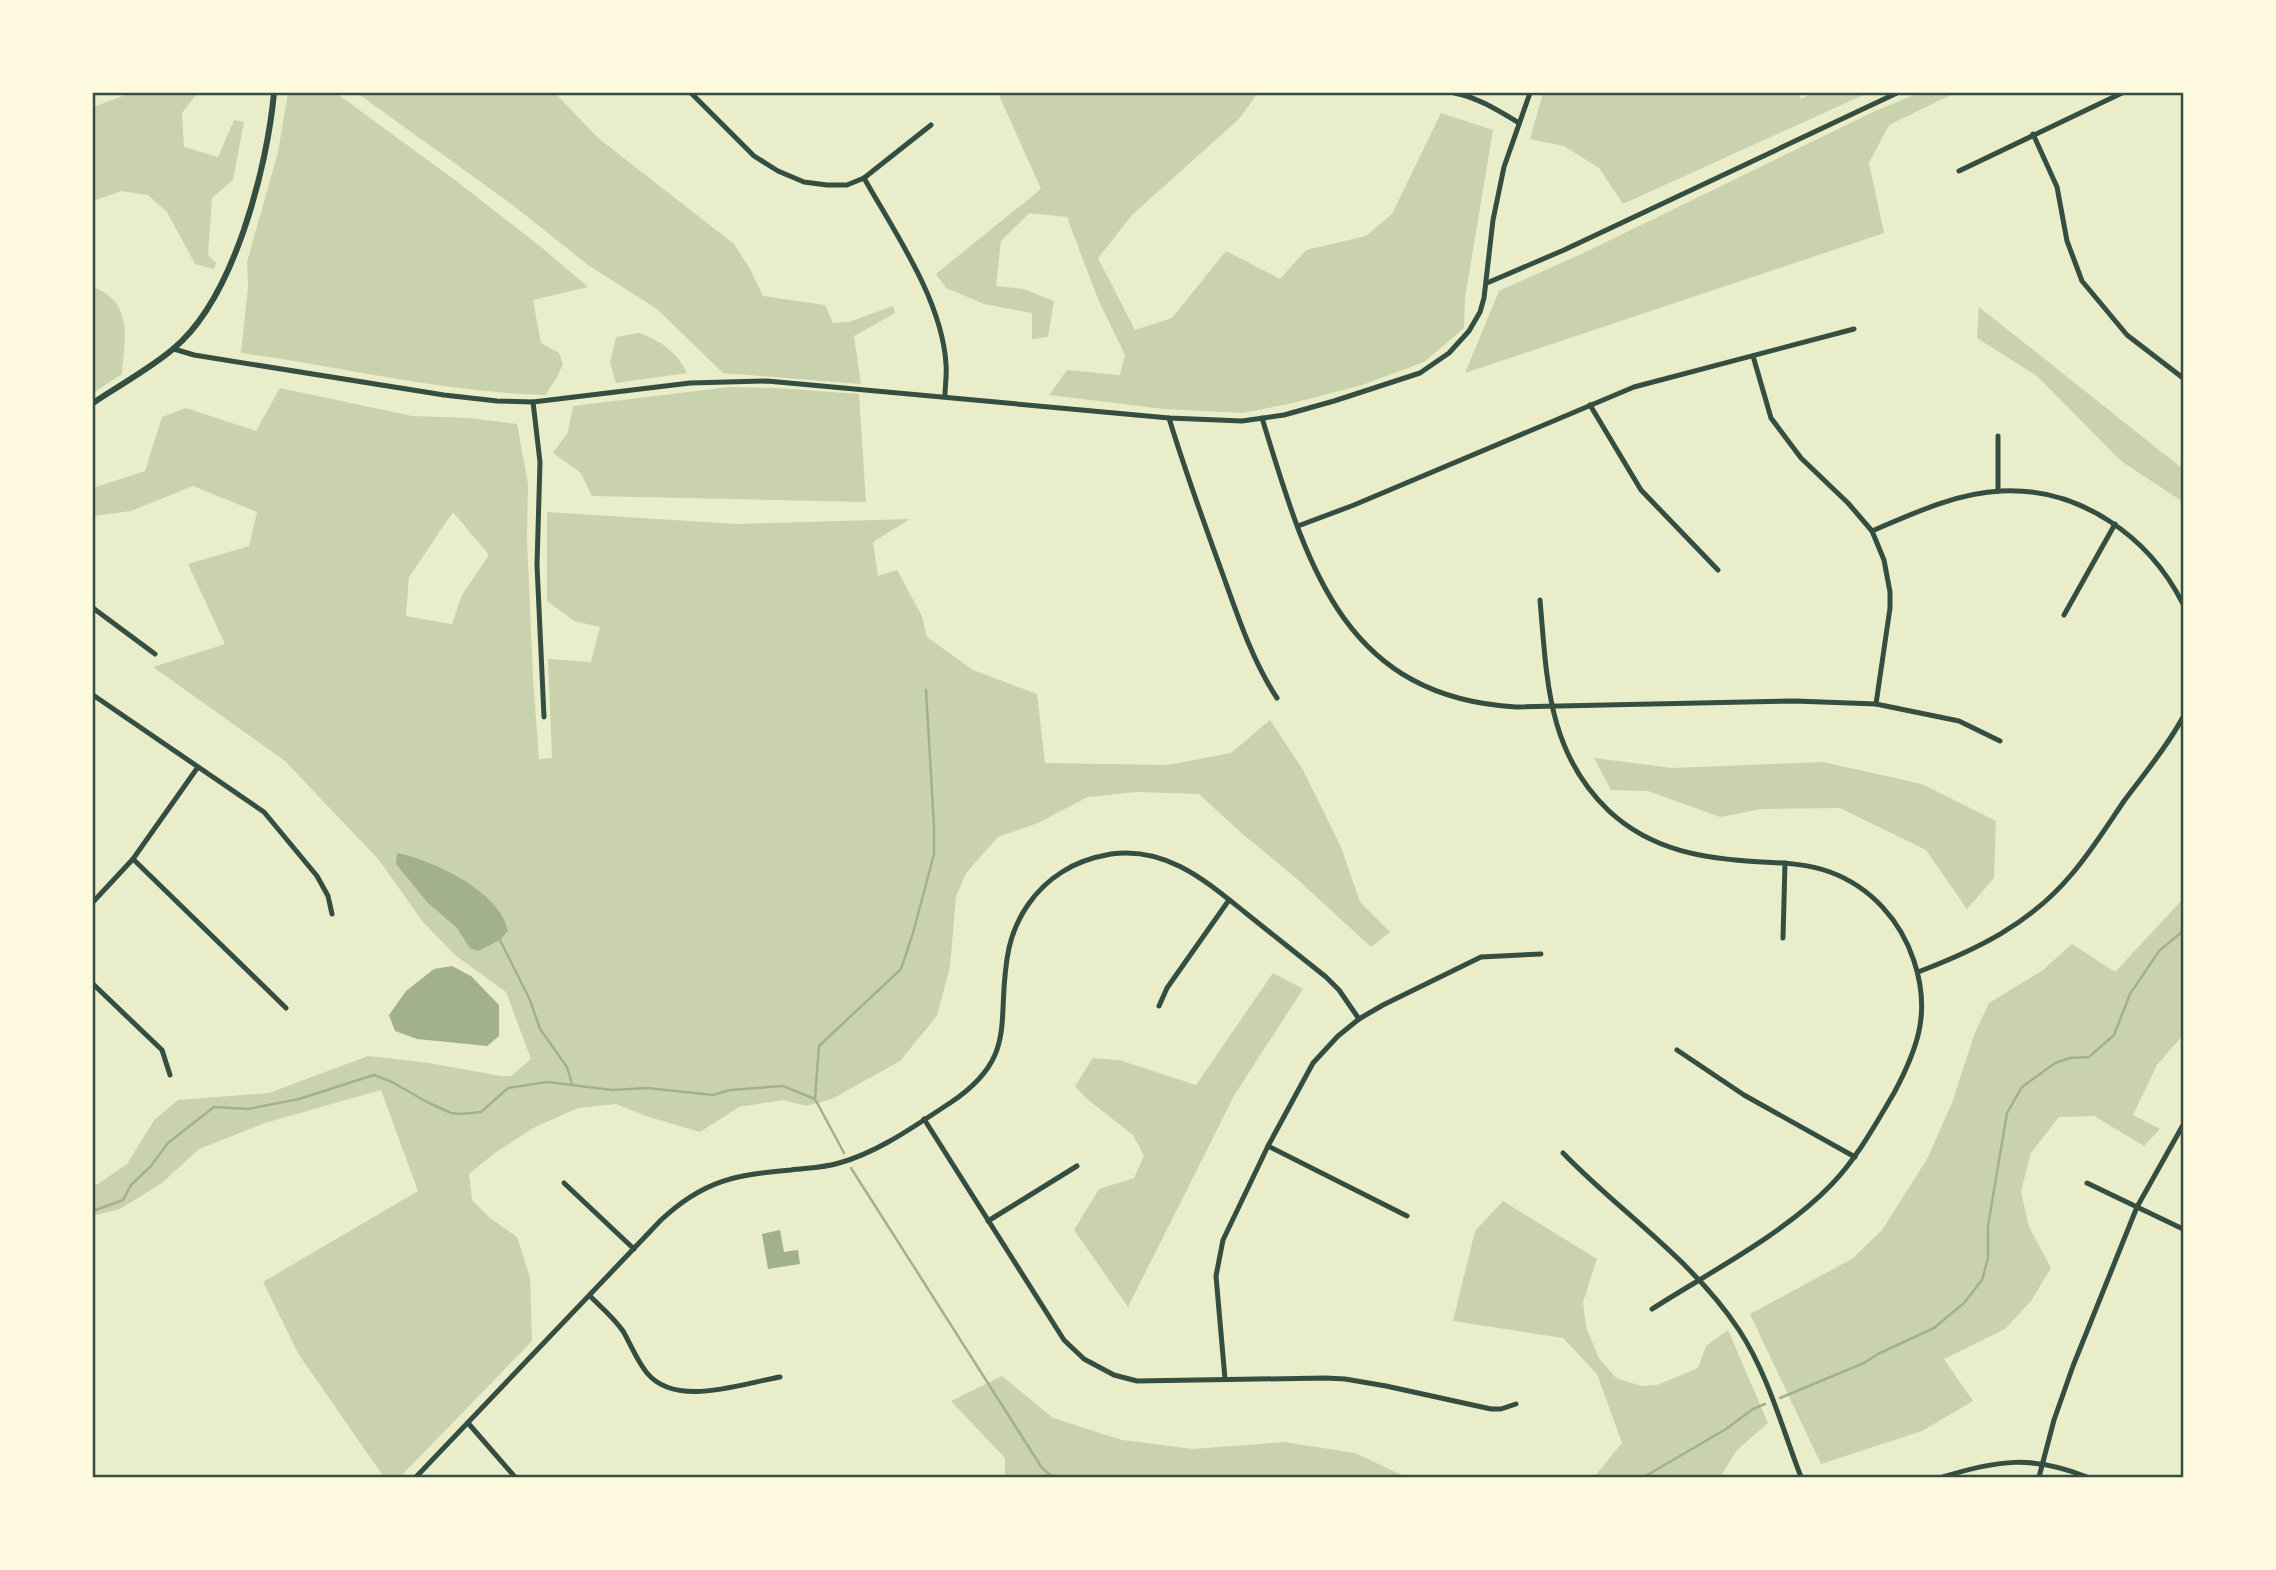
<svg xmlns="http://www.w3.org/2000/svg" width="2276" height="1570" font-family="Montserrat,sans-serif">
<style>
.green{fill:#cad2ad;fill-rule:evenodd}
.water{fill:#a3b18a}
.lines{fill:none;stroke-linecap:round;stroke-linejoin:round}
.stream{stroke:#a3b18a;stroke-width:2.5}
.minor{stroke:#344e41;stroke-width:5}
.tertiary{stroke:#344e41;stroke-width:6}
.neatline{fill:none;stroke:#344e41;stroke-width:2.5}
</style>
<rect width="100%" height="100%" fill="#e9edc9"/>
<g class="green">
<polygon points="131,93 219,93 196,95 182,113 184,147 218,157 234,120 244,122 233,180 212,198 208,255 216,263 214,269 195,264 167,212 148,195 121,191 93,201 93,107"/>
<path d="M 288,93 L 336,93 L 459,183 L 541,247 L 588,287 L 533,300 L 541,343 L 559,353 L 563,364 L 556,379 L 545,395 C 442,392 343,367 241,353 L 248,287 L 247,262 L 278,152 Z"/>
<polygon points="357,93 555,93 598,138 734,244 750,269 763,296 825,305 833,323 849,322 893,306 895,313 854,336 861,384 723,373 657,309 588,265 514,206"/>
<polygon points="998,93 1258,93 1239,119 1133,214 1098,258 1135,330 1172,318 1226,251 1280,279 1306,250 1366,236 1392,214 1441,113 1493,130 1465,298 1464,328 1424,362 1362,385 1293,403 1243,413 1164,409 1049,395 1067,370 1120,375 1125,355 1098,299 1067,217 1029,213 1001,241 996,286 1024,289 1054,301 1048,337 1032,339 1032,313 984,304 946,288 936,274 1041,189"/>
<polygon points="1543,93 1799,93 1801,99 1813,93 1868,93 1623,204 1599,168 1564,146 1530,139"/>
<polygon points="1919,93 1955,93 1889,125 1869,163 1884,233 1465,373 1499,291 1590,250 1873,112"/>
<path d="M 93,287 C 134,303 125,338 122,374 L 93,393 Z"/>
<polygon points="1979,307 2183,469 2183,502 2121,461 2037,376 1977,338"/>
<path d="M 639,333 C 660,340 678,353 687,373 L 616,383 L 610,363 L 616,337 Z"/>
<polygon points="729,387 776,388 859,394 866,502 592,496 581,473 553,453 568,432 573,406"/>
<path d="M 280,388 L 412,416 L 470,418 L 517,424 L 528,484 L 527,539 L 533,679 L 539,759 L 552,758 L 548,659 L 591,662 L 600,627 L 574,621 L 547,601 L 547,512 L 736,524 L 910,519 L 873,542 L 878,576 L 897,570 L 922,616 L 927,637 L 973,670 L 1037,694 L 1045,763 L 1168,765 L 1231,753 L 1270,720 L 1303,770 L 1341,847 L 1360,902 L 1390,932 L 1371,947 L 1297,879 L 1239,831 L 1199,794 L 1137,792 L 1088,797 L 1038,823 L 998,837 L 966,873 L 956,897 L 950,967 L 937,1016 L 900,1061 L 832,1099 L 806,1106 L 783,1100 L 739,1107 L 700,1132 L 646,1116 L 616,1104 L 578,1108 L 535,1127 L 495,1153 L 469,1174 L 472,1200 L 490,1218 L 517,1237 L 530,1277 L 532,1341 L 400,1477 L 384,1477 L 299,1355 L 263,1282 L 418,1191 L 381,1090 L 265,1123 L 199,1149 L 162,1183 L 120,1209 L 93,1216 L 93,1185 L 98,1184 L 127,1164 L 155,1119 L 178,1100 L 269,1093 L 368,1056 L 429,1063 L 501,1076 L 511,1076 L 531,1059 L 506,992 L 455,955 L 423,922 L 379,860 L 285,761 L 153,667 L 225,644 L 188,564 L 249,546 L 257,512 L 193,486 L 131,511 L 93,516 L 93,488 L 145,471 L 162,417 L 186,408 L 256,431 ZM 453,512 L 489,555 L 462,595 L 452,624 L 406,616 L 409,577 Z"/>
<polygon points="1594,758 1672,768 1823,762 1922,784 1996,821 1994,878 1967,909 1926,850 1840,808 1761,809 1720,817 1648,791 1611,790"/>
<polygon points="2183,899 2183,1035 2157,1065 2133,1115 2160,1129 2144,1146 2094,1116 2059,1117 2031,1153 2021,1191 2029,1227 2051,1268 2031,1301 2005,1329 1944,1359 1973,1401 1922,1431 1821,1464 1750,1314 1852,1259 1882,1230 1927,1159 1952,1103 1974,1035 1989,1003 2043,970 2072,944 2115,972"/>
<polygon points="1273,973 1303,989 1235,1094 1128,1307 1074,1230 1099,1189 1134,1178 1144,1156 1133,1135 1086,1098 1075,1086 1093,1058 1119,1060 1196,1085"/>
<polygon points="1503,1201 1597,1259 1583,1302 1586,1327 1599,1358 1616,1378 1641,1386 1657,1385 1698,1368 1706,1346 1728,1330 1768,1423 1737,1450 1720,1477 1594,1477 1622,1443 1597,1374 1563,1338 1453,1321 1475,1231"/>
<polygon points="1002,1376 1053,1418 1122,1440 1193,1449 1284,1442 1355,1453 1406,1477 1005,1477 1005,1458 951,1401"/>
</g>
<g class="water">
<path d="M 397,853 C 433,860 501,892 508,931 L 500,940 L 478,951 L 470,948 L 457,928 L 428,903 L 396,864 Z"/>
<polygon points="452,966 471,976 499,1005 499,1036 487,1046 417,1039 395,1031 389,1015 406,991 434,969"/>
<polygon points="780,1230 784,1252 798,1250 800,1264 768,1269 762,1234"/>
</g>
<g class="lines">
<g class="stream">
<polyline points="500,940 530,1000 540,1029 567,1067 572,1084"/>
<polyline points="844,1153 815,1099 819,1046 901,969 913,933 934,854 934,826 926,690"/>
<polyline points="851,1168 1042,1468 1053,1477"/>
<polyline points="93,1211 123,1200 131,1185 151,1166 168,1143 214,1107 248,1109 299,1099 374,1075 392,1082 427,1102 451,1113 460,1114 481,1112 508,1088 547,1082 612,1090 647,1088 713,1095 730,1090 783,1086 815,1099"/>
<polyline points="1780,1398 1864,1363 1878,1354 1934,1328 1964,1303 1982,1280 1988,1258 1988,1226 2007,1113 2022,1087 2055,1063 2070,1058 2089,1057 2114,1035 2130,994 2159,951 2183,931"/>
<polyline points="1644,1477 1726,1429 1753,1409 1765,1404"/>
</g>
<g class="minor">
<polyline points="691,93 754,156 778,171 804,182 827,185 847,185 864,178 931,125"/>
<path d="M 1454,93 C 1477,97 1499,111 1519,123"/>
<polyline points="2033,134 2057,187 2067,241 2082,281 2127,335 2183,378"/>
<polyline points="1959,171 2122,93"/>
<path d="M 864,178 C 895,233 942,300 946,364 C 947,375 945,386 945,396"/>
<polyline points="1487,283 1564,250 1897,93"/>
<polyline points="174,349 194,355 444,395 497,401 533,402 690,383 767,381 1169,418 1242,421 1284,415 1334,401 1420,373 1449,353 1469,331 1480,312 1484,298 1493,220 1504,167 1530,93"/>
<polyline points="1753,356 1771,418 1801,458 1848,503 1872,531 1884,560 1890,592 1890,608 1876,704"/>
<polyline points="533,402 540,462 537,565 544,717"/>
<polyline points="1590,405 1641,490 1718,570"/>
<path d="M 1169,418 C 1185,471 1204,523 1223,575 C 1238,617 1253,662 1277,698"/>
<path d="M 1262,418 C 1306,561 1341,697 1516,707 L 1795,701 L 1876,704 L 1959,721 L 2000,741"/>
<polyline points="1998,491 1998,436"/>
<polyline points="1298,526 1354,505 1634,387 1854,329"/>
<path d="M 1872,531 C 1912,514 1956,493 2001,491 C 2079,487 2149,536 2183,604"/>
<path d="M 1540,600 C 1547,679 1547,752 1609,811 C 1652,851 1705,859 1762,862 C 1785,863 1808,864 1830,872 C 1871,887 1901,921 1914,961 C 1931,1012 1918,1048 1894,1093 C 1875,1125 1857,1158 1831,1185 C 1784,1234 1710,1272 1652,1309"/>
<polyline points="93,608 155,654"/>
<polyline points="2064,615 2115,524"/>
<polyline points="93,695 264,812 317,876 328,896 332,914"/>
<polyline points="133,859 286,1008"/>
<polyline points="93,902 133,859 198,767"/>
<polyline points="1783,938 1785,863"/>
<path d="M 1918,972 C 1976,950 2030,924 2071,875 C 2091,852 2107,826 2124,801 C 2144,774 2167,747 2183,717"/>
<polyline points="93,984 162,1050 170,1075"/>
<polyline points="1159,1006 1167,988 1229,900"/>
<polyline points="1677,1050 1744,1095 1855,1157"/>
<polyline points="924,1119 1064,1340 1084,1359 1114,1375 1137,1381 1325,1378 1345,1379 1386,1386 1491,1409 1501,1409 1516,1404"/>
<polyline points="1268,1146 1407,1216"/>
<path d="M 1563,1153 C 1620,1212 1693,1260 1739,1330 C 1768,1374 1782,1428 1801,1477"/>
<polyline points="564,1183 634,1249"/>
<polyline points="2087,1183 2183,1229"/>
<polyline points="988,1221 1077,1166"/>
<path d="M 590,1296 C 601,1307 614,1318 623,1331 C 631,1345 637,1361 647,1373 C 676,1408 740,1384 780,1377"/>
<polyline points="1225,1379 1216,1276 1223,1240 1268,1146 1313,1063 1338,1036 1359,1019 1383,1005 1481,957 1541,954"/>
<polyline points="468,1423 515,1477"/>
<path d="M 416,1477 L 661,1220 C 704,1180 735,1175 791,1170 C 807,1168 823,1168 839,1163 C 879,1152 916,1125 950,1103 C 1022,1055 994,1018 1009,948 C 1016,917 1035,889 1062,872 C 1077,862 1094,857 1111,854 C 1167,846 1207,882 1247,914 C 1273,935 1300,956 1326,977 L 1339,990 L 1359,1019"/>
<path d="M 1943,1477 C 1997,1460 2033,1455 2087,1477"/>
<polyline points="2039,1477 2054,1420 2073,1366 2137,1207 2183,1125"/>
</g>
<path class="tertiary" d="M 93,403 C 118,386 151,368 173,349 C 234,299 267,168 274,93"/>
</g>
<rect width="2276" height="1570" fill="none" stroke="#fefae0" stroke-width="189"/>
<rect x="94" y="94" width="2088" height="1382" class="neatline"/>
</svg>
